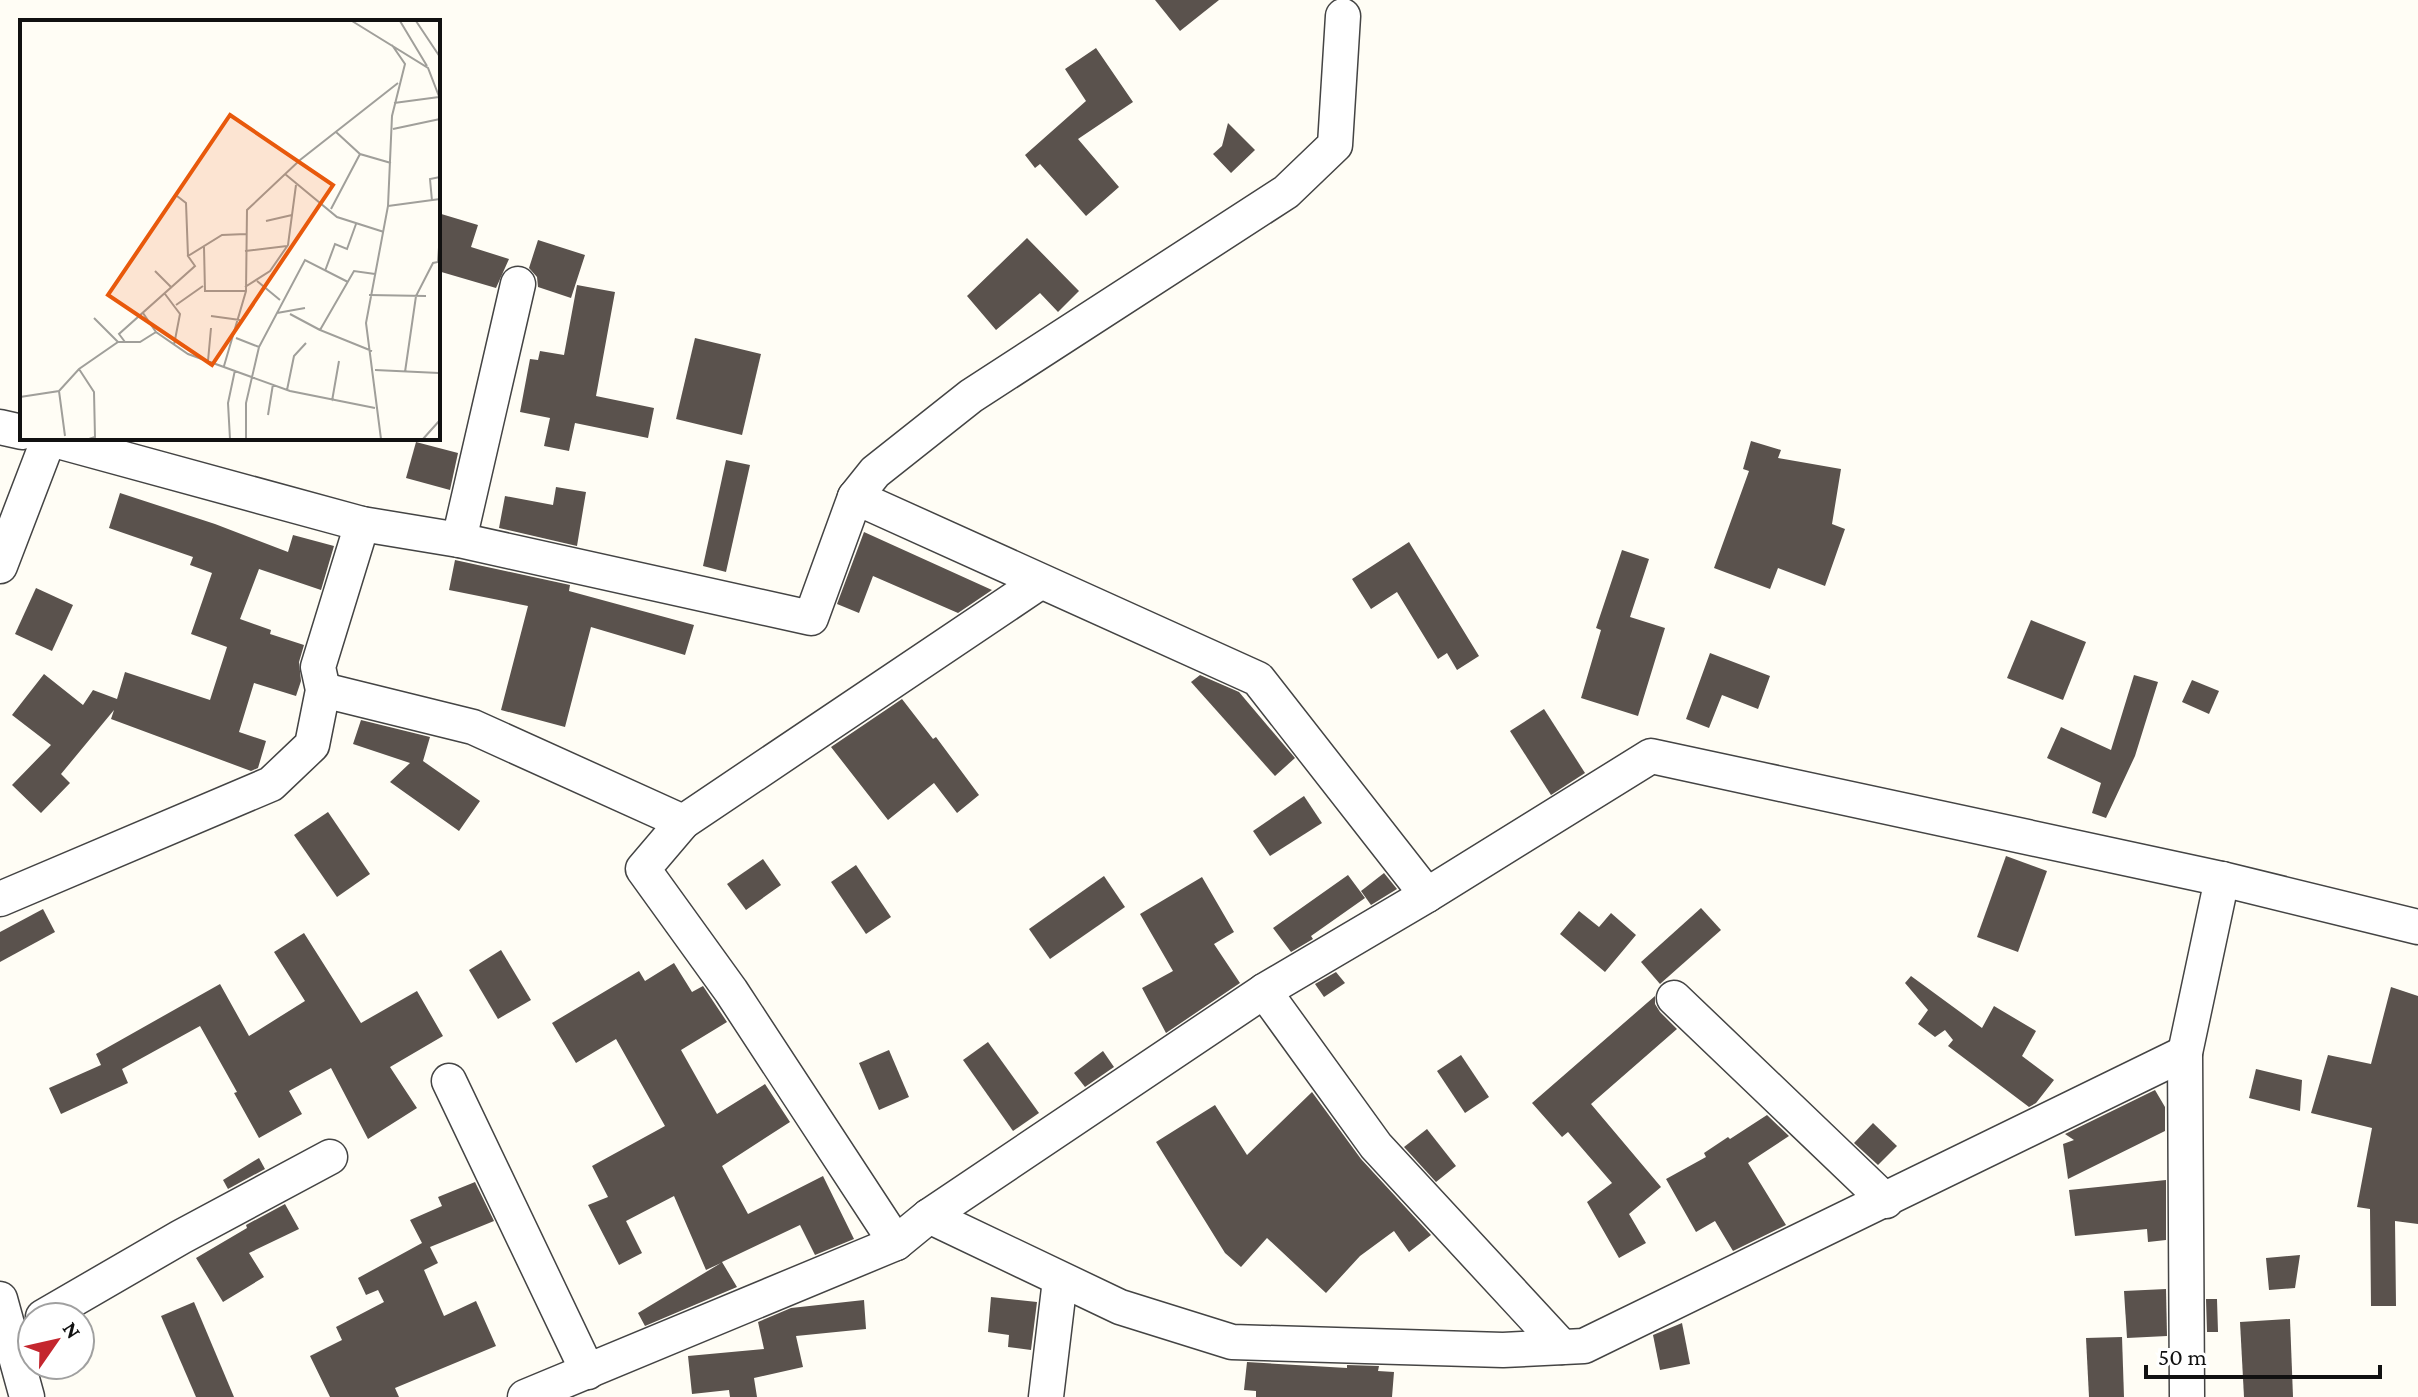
<svg xmlns="http://www.w3.org/2000/svg" width="2418" height="1397" font-family="'Crimson Pro',serif">
<style>
.building{fill:#5a524d}
.lines{fill:none;stroke-linecap:round;stroke-linejoin:round}
.minor-casing{stroke:#444;stroke-width:37}
.minor{stroke:#fff;stroke-width:34}
.inset-road{fill:none;stroke:#a09f9a;stroke-width:2}
.view{fill:#e8590c;fill-opacity:0.15;stroke:#e8590c;stroke-width:4}
.inset-edge{fill:none;stroke:#111;stroke-width:4}
</style>
<rect width="100%" height="100%" fill="#fffdf5"/>
<g class="building">
<polygon points="1155,0 1219,0 1180,31"/>
<polygon points="1096,48 1133,102 1078,139 1119,187 1086,216 1040,164 1035,168 1025,155 1086,101 1065,69"/>
<polygon points="1228,123 1255,150 1231,173 1213,154 1222,146"/>
<polygon points="438,213 478,225 471,247 509,259 496,288 438,271"/>
<polygon points="1027,238 1079,291 1058,312 1040,293 996,330 967,296"/>
<polygon points="538,240 585,255 571,298 538,287 537,277 529,268"/>
<polygon points="577,285 615,292 596,396 654,408 648,438 575,423 569,451 544,446 550,418 520,412 530,359 538,360 540,351 564,355"/>
<polygon points="695,338 761,354 742,435 676,419"/>
<polygon points="1751,441 1781,450 1778,458 1841,469 1832,524 1845,529 1825,586 1778,568 1770,589 1714,568 1749,471 1743,469"/>
<polygon points="416,442 458,453 450,490 406,478"/>
<polygon points="726,460 750,465 726,572 703,566"/>
<polygon points="556,487 586,492 577,546 499,528 505,496 553,505"/>
<polygon points="120,493 215,524 288,552 293,535 334,546 321,590 259,569 240,619 271,630 270,634 304,645 299,662 301,681 296,696 254,683 239,732 266,741 258,768 251,771 111,719 114,710 61,774 70,783 41,813 12,785 51,745 12,715 44,674 83,705 93,690 117,699 125,672 210,700 227,647 191,634 212,573 190,565 193,557 109,528"/>
<polygon points="864,532 992,590 958,613 873,576 859,613 837,604"/>
<polygon points="1409,542 1479,656 1457,670 1447,653 1438,659 1397,592 1371,609 1352,579"/>
<polygon points="1622,550 1649,559 1630,617 1665,628 1638,716 1581,698 1601,630 1596,628"/>
<polygon points="455,560 570,585 569,591 694,625 685,655 591,627 565,727 501,710 528,606 449,590"/>
<polygon points="36,588 73,605 52,651 15,634"/>
<polygon points="2031,620 2086,642 2063,700 2007,678"/>
<polygon points="1710,653 1770,676 1758,709 1722,695 1709,728 1686,719"/>
<polygon points="1200,675 1239,692 1295,758 1275,776 1191,682"/>
<polygon points="2134,675 2158,682 2135,756 2106,818 2092,813 2101,783 2047,758 2061,727 2111,750"/>
<polygon points="2192,680 2219,691 2209,714 2182,702"/>
<polygon points="902,699 933,739 936,737 979,795 957,813 934,783 888,820 831,747"/>
<polygon points="1544,709 1585,773 1551,795 1510,731"/>
<polygon points="361,720 430,737 423,761 480,801 459,831 390,782 410,763 353,744"/>
<polygon points="1304,796 1322,823 1270,856 1253,831"/>
<polygon points="328,812 370,874 337,897 294,835"/>
<polygon points="2006,856 2047,871 2018,952 1977,937"/>
<polygon points="763,859 781,885 746,910 727,884"/>
<polygon points="856,865 891,917 866,934 831,882"/>
<polygon points="1384,873 1397,889 1371,905 1361,891"/>
<polygon points="1348,875 1365,898 1311,936 1313,939 1291,952 1273,928"/>
<polygon points="1104,876 1125,907 1050,959 1029,929"/>
<polygon points="1202,877 1234,932 1214,944 1240,983 1166,1033 1142,988 1173,971 1140,914"/>
<polygon points="1701,908 1721,930 1660,984 1641,962"/>
<polygon points="43,909 55,932 0,962 0,932"/>
<polygon points="1579,911 1599,927 1611,913 1636,935 1605,972 1560,934"/>
<polygon points="304,933 361,1023 417,991 443,1036 390,1067 417,1108 368,1139 331,1068 289,1091 302,1114 259,1138 234,1093 237,1092 200,1026 122,1069 128,1083 61,1114 49,1088 101,1065 96,1054 220,984 249,1036 305,1001 274,952"/>
<polygon points="501,950 531,1000 498,1019 469,970"/>
<polygon points="674,963 692,992 703,986 727,1022 681,1050 717,1114 765,1084 790,1122 722,1166 748,1214 823,1176 854,1239 815,1255 800,1225 722,1262 737,1287 645,1326 638,1313 721,1263 706,1270 674,1196 626,1221 642,1253 619,1265 588,1205 608,1197 592,1166 665,1126 616,1039 576,1063 552,1023 639,971 645,981"/>
<polygon points="1336,972 1345,983 1324,997 1315,984"/>
<polygon points="1911,976 1982,1028 1994,1006 2036,1031 2022,1056 2054,1080 2036,1103 2029,1107 1948,1046 1953,1040 1945,1030 1935,1037 1918,1024 1928,1010 1905,983"/>
<polygon points="2391,987 2418,996 2418,1224 2395,1221 2396,1306 2371,1306 2370,1209 2357,1207 2372,1128 2311,1113 2328,1055 2371,1064"/>
<polygon points="1655,996 1655,1004 1660,1012 1677,1029 1591,1104 1661,1187 1629,1214 1646,1243 1619,1258 1587,1202 1612,1183 1568,1132 1562,1137 1532,1103"/>
<polygon points="988,1042 1039,1113 1013,1131 963,1060"/>
<polygon points="889,1050 909,1097 879,1110 859,1063"/>
<polygon points="1103,1051 1114,1067 1085,1087 1074,1073"/>
<polygon points="1461,1055 1489,1097 1465,1113 1437,1071"/>
<polygon points="2256,1069 2302,1080 2300,1111 2249,1098"/>
<polygon points="2155,1090 2165,1107 2165,1131 2068,1179 2063,1144 2074,1140 2065,1134"/>
<polygon points="1312,1092 1361,1159 1431,1235 1409,1252 1394,1231 1360,1256 1326,1293 1267,1238 1241,1267 1225,1253 1156,1142 1215,1105 1247,1155"/>
<polygon points="1767,1115 1789,1136 1748,1163 1786,1225 1733,1251 1715,1221 1696,1232 1666,1179 1706,1157 1704,1153 1728,1137 1730,1139"/>
<polygon points="1873,1123 1897,1146 1878,1165 1854,1143"/>
<polygon points="1427,1129 1456,1166 1436,1182 1404,1147"/>
<polygon points="259,1158 265,1169 228,1189 223,1180"/>
<polygon points="2166,1180 2166,1240 2148,1242 2147,1229 2075,1236 2069,1190"/>
<polygon points="475,1182 494,1221 430,1247 438,1263 424,1270 444,1316 476,1301 496,1346 395,1388 399,1397 330,1397 310,1356 342,1340 336,1327 384,1302 378,1290 366,1295 358,1278 422,1243 410,1220 442,1206 438,1197"/>
<polygon points="285,1204 299,1229 249,1253 264,1277 223,1302 196,1258 247,1228 246,1225"/>
<polygon points="2300,1255 2295,1288 2269,1290 2266,1258"/>
<polygon points="2166,1289 2167,1336 2127,1338 2124,1291"/>
<polygon points="991,1297 1037,1302 1031,1350 1008,1347 1009,1335 988,1332"/>
<polygon points="2206,1299 2217,1299 2218,1332 2207,1332"/>
<polygon points="864,1300 866,1329 796,1336 803,1367 754,1378 757,1397 730,1397 729,1390 692,1394 688,1356 764,1349 758,1322 791,1308"/>
<polygon points="194,1302 234,1397 196,1397 161,1316"/>
<polygon points="2290,1319 2293,1397 2244,1397 2240,1322"/>
<polygon points="1682,1323 1690,1364 1660,1370 1653,1335"/>
<polygon points="2122,1337 2124,1397 2089,1397 2086,1338"/>
<polygon points="1247,1362 1347,1368 1347,1365 1379,1366 1378,1371 1394,1372 1392,1397 1256,1397 1256,1391 1244,1390"/>
</g>
<g class="lines">
<defs>
<g id="minor">
<polyline points="0,427 22,432"/>
<polyline points="47,438 362,524 459,540 811,618 855,497 1258,679 1427,895"/>
<polyline points="855,497 875,472 971,396 1286,192 1335,145 1343,16"/>
<polyline points="459,540 518,284"/>
<polyline points="0,566 49,438"/>
<polyline points="323,690 473,727 683,822"/>
<polyline points="0,899 271,784 312,745 323,690 318,667 362,524"/>
<polyline points="1264,991 1376,1146 1562,1347"/>
<polyline points="1674,998 1886,1201"/>
<polyline points="449,1081 588,1372"/>
<polyline points="929,1216 1120,1307 1232,1342 1503,1350 1584,1346 2185,1053"/>
<polyline points="896,1243 731,991 643,869 683,822 1040,582"/>
<polyline points="0,1299 27,1397"/>
<polyline points="43,1317 181,1237 330,1157"/>
<polyline points="525,1397 896,1243 929,1216 1264,991 1427,895 1651,756 2222,879 2418,927"/>
<polyline points="1046,1397 1060,1280"/>
<polyline points="2187,1397 2185,1053 2222,879"/>
</g>
</defs>
<use href="#minor" class="minor-casing"/>
<use href="#minor" class="minor"/>
</g>
<g transform="translate(20 20)">
<rect width="420" height="420" fill="#fffdf5"/>
<path class="inset-road" d="M 332,1 L 408,48 L 420,79M 380,1 L 407,46M 396,1 L 420,37M 374,83 L 419,77M 373,109 L 420,99M 316,112 L 340,134 L 371,143M 265,154 L 317,197 L 364,212M 157,176 L 166,183 L 168,236M 412,181 L 410,159 L 420,157M 368,186 L 420,179M 311,189 L 340,134M 246,201 L 272,195M 184,227 L 185,271 L 226,271M 225,231 L 267,226M 135,251 L 152,268M 305,251 L 315,224 L 327,229 L 336,204M 237,261 L 260,280M 225,267 L 250,251 L 268,225 L 276,165M 145,274 L 160,294 L 154,325M 349,275 L 406,276M 156,285 L 183,266M 123,293 L 136,312 L 168,334 L 270,371 L 355,388M 257,293 L 285,288M 270,294 L 300,310M 191,296 L 220,300M 74,298 L 98,322M 216,318 L 239,327M 105,322 L 99,314 L 175,246 L 168,236 L 202,215 L 226,214M 352,331 L 300,310 L 334,251 L 355,254M 188,341 L 191,308M 204,346 L 226,271 L 227,190 L 280,140 L 378,63M 59,349 L 74,372 L 75,417 L 69,419M 355,350 L 419,353M 385,352 L 396,276 L 413,243 L 418,242 L 420,213M 267,370 L 274,336 L 286,323M 39,371 L 45,416M 0,377 L 39,371 L 59,349 L 98,322 L 120,322 L 136,312M 312,381 L 319,341M 248,395 L 253,364M 210,419 L 208,383 L 215,350M 226,419 L 226,383 L 239,327 L 285,240 L 328,262M 361,419 L 346,303 L 368,186 L 372,96 L 385,44 L 372,25M 403,419 L 420,400"/>
<path class="view" d="M 210,95 L 313,165 L 192,345 L 88,275 Z"/>
<rect width="420" height="420" class="inset-edge"/>
</g>
<g transform="translate(56 1341) rotate(56)"><circle r="38" fill="#ffffff" stroke="#a0a0a0" stroke-width="2"/>
<path d="M0-6L14 30L0 20L-14 30Z" fill="#c4262e"/>
<text y="-12" font-size="22" font-weight="bold" text-anchor="middle" fill="#111111">N</text>
</g>
<path d="M2146 1365v12h234v-12" fill="none" stroke="#111111" stroke-width="4"/>
<text x="2158" y="1365" font-size="24" fill="#111111" stroke="#ffffff" stroke-width="6" paint-order="stroke">50 m</text>
</svg>
